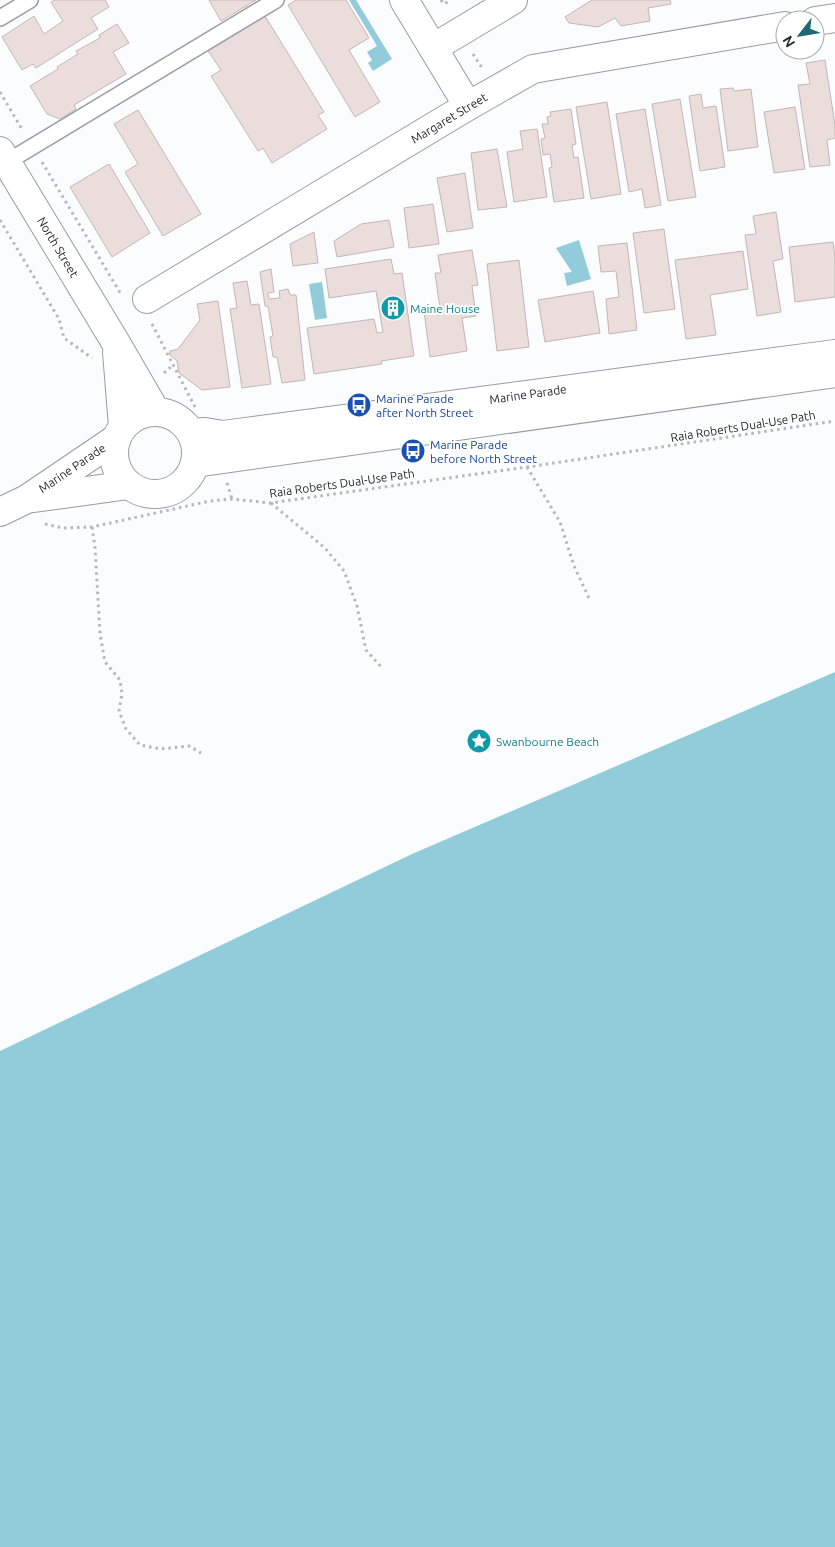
<svg xmlns="http://www.w3.org/2000/svg" width="835" height="1547" font-family="Ubuntu,sans-serif">
<style>
.water{fill:#92ccdb}
.building{fill:#eadddb;stroke:#c3b7b5}
.lines{fill:none;stroke-linecap:round;stroke-linejoin:round}
.service-casing{stroke:#979ca5;stroke-width:18}
.minor-casing{stroke:#979ca5;stroke-width:30}
.tertiary-casing{stroke:#979ca5;stroke-width:30}
.path{stroke:#b5b7b9;stroke-width:3;stroke-dasharray:2.5 4;stroke-linecap:butt}
.service{stroke:#fff;stroke-width:15}
.minor{stroke:#fff;stroke-width:28}
.tertiary{stroke:#fff;stroke-width:28}
.labels{text-anchor:middle;dominant-baseline:central;stroke-width:4;stroke-linejoin:round;paint-order:stroke}
.street-label{font-size:12px;fill:#26282b;stroke:#fff}
.culture-label{font-size:12px;fill:#0d838f;stroke:#fff;text-anchor:start}
.transit-label{font-size:12px;fill:#164399;stroke:#fff;text-anchor:start}
</style>
<rect width="100%" height="100%" fill="#fafcfe"/>
<g class="water">
<polygon points="349,0 356,0 392,59 373,71 368,63 372,60 367,52 377,46"/>
<polygon points="579,240 591,279 567,286 564,273 572,272 556,248"/>
<polygon points="322,282 327,318 315,320 309,284"/>
<polygon points="835,672 835,1547 0,1547 0,1051 412,854"/>
</g>
<g class="building">
<polygon points="55,0 105,0 109,7 91,18 98,29 36,68 33,64 22,70 2,37 34,16 44,34 63,21 51,2"/>
<polygon points="209,0 256,0 221,21"/>
<polygon points="296,0 346,0 369,38 349,50 380,102 355,117 288,5"/>
<polygon points="592,0 670,0 671,4 648,8 650,21 621,26 615,18 598,27 569,23 565,17"/>
<polygon points="265,16 324,112 318,115 327,129 272,163 263,148 258,151 211,76 221,70 208,51"/>
<polygon points="117,24 129,43 113,52 126,74 74,105 76,109 60,119 47,114 30,86 58,69 57,67 78,54 76,51 100,38 99,35"/>
<polygon points="825,60 835,125 835,138 827,140 830,165 810,167 798,85 810,84 806,63"/>
<polygon points="733,88 734,91 751,89 758,147 728,151 720,89"/>
<polygon points="701,94 703,108 716,106 725,167 700,171 689,96"/>
<polygon points="680,99 696,197 668,201 652,104"/>
<polygon points="607,102 621,194 591,199 576,107"/>
<polygon points="795,107 805,169 774,173 764,112"/>
<polygon points="571,109 576,144 572,145 574,158 578,157 584,198 554,202 549,168 552,167 550,154 543,155 541,139 545,138 542,124 548,124 547,117 551,116 550,112"/>
<polygon points="645,109 661,205 645,208 642,189 629,192 616,114"/>
<polygon points="138,110 201,214 163,236 125,172 138,164 114,124"/>
<polygon points="537,129 547,197 514,202 507,152 523,149 520,131"/>
<polygon points="497,149 507,207 478,210 471,153"/>
<polygon points="109,164 150,233 112,257 70,187"/>
<polygon points="465,173 473,228 447,232 437,178"/>
<polygon points="433,204 439,244 409,248 404,208"/>
<polygon points="776,212 783,259 773,261 781,312 757,316 745,235 756,234 753,216"/>
<polygon points="389,220 394,247 337,257 334,241 361,224"/>
<polygon points="664,229 675,309 644,313 633,233"/>
<polygon points="314,232 318,263 293,266 290,244"/>
<polygon points="833,242 835,257 835,297 795,302 789,247"/>
<polygon points="627,243 637,330 609,334 606,299 619,297 616,271 601,272 598,246"/>
<polygon points="472,250 478,285 472,286 476,316 462,318 467,351 430,357 424,311 440,309 435,273 441,273 438,255"/>
<polygon points="743,251 748,289 710,295 716,335 686,339 675,260"/>
<polygon points="391,259 394,274 402,273 414,356 381,361 382,364 314,374 307,328 374,319 377,333 383,332 376,291 329,298 325,269"/>
<polygon points="519,260 529,347 497,351 487,264"/>
<polygon points="271,269 274,292 268,293 269,299 280,298 279,291 288,289 290,295 296,295 305,380 282,383 277,357 273,357 270,337 273,336 268,306 265,306 260,272"/>
<polygon points="247,281 251,305 259,304 271,384 242,388 230,309 237,308 233,283"/>
<polygon points="593,291 600,333 545,342 538,300"/>
<polygon points="218,301 230,387 202,390 179,373 177,361 170,355 170,351 178,349 200,320 197,304"/>
</g>
<g class="lines">
<defs>
<g id="service">
<polyline points="0,18 30,0"/>
<polyline points="7,162 276,0"/>
</g>
<g id="minor">
<polyline points="404,0 433,48 513,0"/>
<polyline points="815,21 835,18"/>
<polyline points="433,48 468,106"/>
<polyline points="147,299 468,106 533,69 785,26"/>
<polyline points="34,498 129,485"/>
<polyline points="0,512 27,499 117,438"/>
</g>
<g id="tertiary">
<polyline points="0,151 116,343 156,412"/>
<polyline points="117,352 123,427"/>
<circle cx="155" cy="453" r="41"/>
<polyline points="191,433 205,432 223,435 835,354"/>
<polyline points="195,463 835,373"/>
</g>
</defs>
<use href="#service" class="service-casing"/>
<use href="#minor" class="minor-casing"/>
<use href="#tertiary" class="tertiary-casing"/>
<g class="path">
<polyline points="441,0 444,4 451,0"/>
<polyline points="473,54 482,68"/>
<polyline points="0,92 23,131"/>
<polyline points="42,162 122,296"/>
<polyline points="0,220 59,319 64,338 92,358"/>
<polyline points="152,324 195,407"/>
<polyline points="164,373 173,365"/>
<polyline points="527,467 560,522 574,566 589,598"/>
<polyline points="227,483 232,499"/>
<polyline points="271,503 325,548 344,571 357,606 366,650 383,669"/>
<polyline points="45,524 63,528 92,527 210,501 232,499 270,503 527,467 835,421"/>
<polyline points="92,527 95,547 100,634 105,662 120,680 122,694 119,711 126,729 140,745 160,749 189,746 201,753"/>
</g>
<use href="#service" class="service"/>
<use href="#minor" class="minor"/>
<use href="#tertiary" class="tertiary"/>
</g>
<defs>
<symbol id="building-disc" viewBox="-11 -11 22 22"><circle r="9.5" fill="#0f9aa8" stroke="#fff"/><path d="M-4-6H4V6H1V3H-1V6H-4ZM-2.5-4.3h1.7v1.8h-1.7ZM.8-4.3h1.7v1.8H.8ZM-2.5-1h1.7V.8h-1.7ZM.8-1h1.7V.8H.8Z" fill="#fff"/></symbol>
<symbol id="bus-disc" viewBox="-11 -11 22 22"><circle r="9.5" fill="#1a4fb4" stroke="#fff"/><path d="M-5-6H5V4H4V6H2V4H-2V6H-4V4H-5ZM-3.5-4V0h7V-4ZM-3.5 1.2v1.5H-2V1.2ZM2 1.2v1.5H3.5V1.2Z" fill="#fff"/></symbol>
<symbol id="sight-disc" viewBox="-11 -11 22 22"><circle r="9.5" fill="#0f9aa8" stroke="#fff"/><path d="M0-6L1.8-2.2L6-1.7L2.9 1.2L3.7 5.4L0 3.3L-3.7 5.4L-2.9 1.2L-6-1.7L-1.8-2.2Z" fill="#fff"/></symbol>
</defs>
<g fill-rule="evenodd">
<use href="#building-disc" x="379" y="294" width="28" height="28"/>
<use href="#bus-disc" x="345" y="391" width="28" height="28"/>
<use href="#bus-disc" x="399" y="437" width="28" height="28"/>
<use href="#sight-disc" x="465" y="727" width="28" height="28"/>
</g>
<g class="labels">
<g class="street-label">
<text transform="translate(449 118) rotate(-31)">Margaret Street</text>
<text transform="translate(58 247) rotate(59)">North Street</text>
<text transform="translate(528 394) rotate(-8)">Marine Parade</text>
<text transform="translate(743 426) rotate(-9)">Raia Roberts Dual-Use Path</text>
<text transform="translate(72 468) rotate(-34)">Marine Parade</text>
<text transform="translate(342 483) rotate(-8)">Raia Roberts Dual-Use Path</text>
</g>
<g class="culture-label">
<text x="410" y="308">Maine House</text>
<text x="496" y="741">Swanbourne Beach</text>
</g>
<g class="transit-label">
<text x="376" y="398">Marine Parade<tspan x="376" dy="14">after North Street</tspan></text>
<text x="430" y="444">Marine Parade<tspan x="430" dy="14">before North Street</tspan></text>
</g>
</g>
<g transform="translate(800 35) rotate(239)"><circle r="24" fill="#ffffff" stroke="#a8a9aa"/>
<path d="M0-4L9 19L0 12L-9 19Z" fill="#1f6874"/>
<text y="-8" font-size="14" font-weight="bold" text-anchor="middle" fill="#26282b">N</text>
</g>
</svg>
